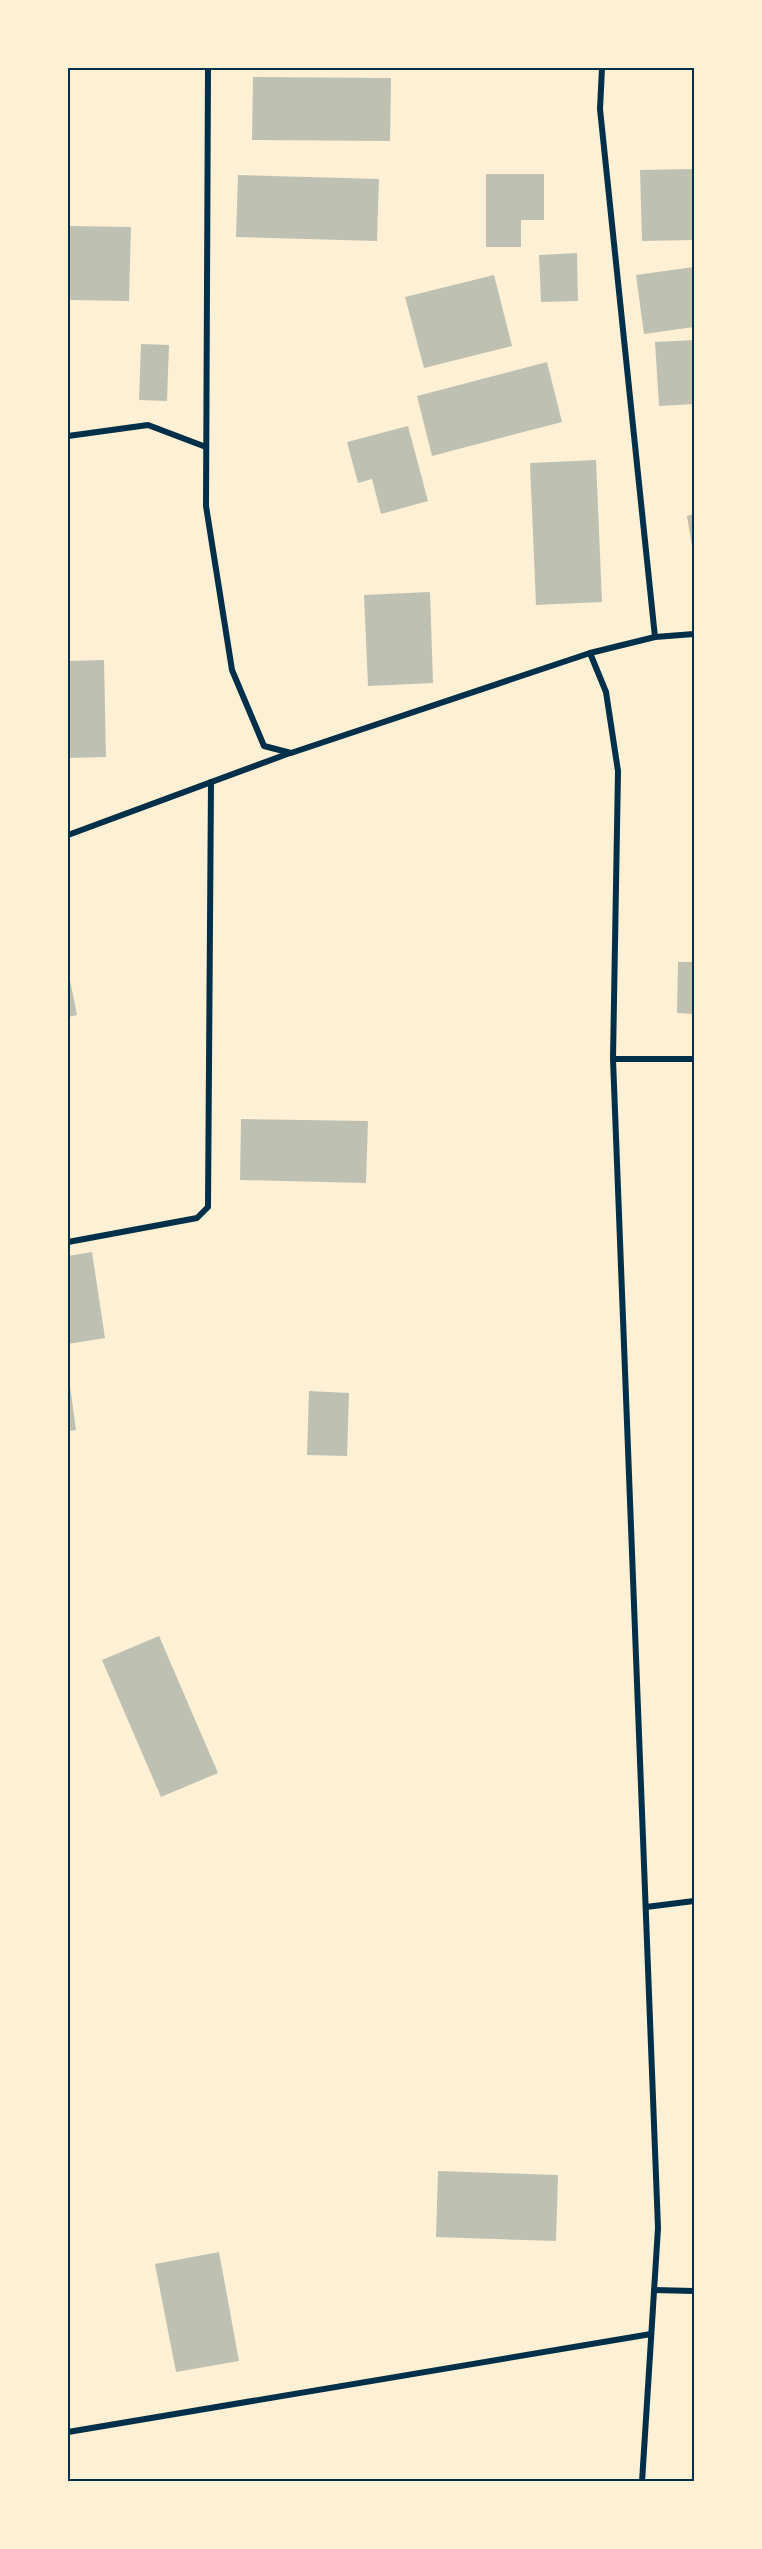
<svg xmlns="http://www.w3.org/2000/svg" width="762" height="2549" font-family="Mulish,sans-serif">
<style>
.building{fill:#bec0b2}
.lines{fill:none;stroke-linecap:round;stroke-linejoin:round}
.minor{stroke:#003049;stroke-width:6}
.neatline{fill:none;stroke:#003049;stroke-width:2}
</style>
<rect width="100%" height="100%" fill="#fdf0d5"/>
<g class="building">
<polygon points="253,77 391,78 390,141 252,140"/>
<polygon points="694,169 694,240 642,241 640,170"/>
<polygon points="486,174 544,174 544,220 521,220 521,247 486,247"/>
<polygon points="238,175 379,179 377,241 236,237"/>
<polygon points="68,226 131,227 129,301 68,300"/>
<polygon points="577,253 578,301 541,302 539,255"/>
<polygon points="694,267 694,327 644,334 636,275"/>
<polygon points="494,275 512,346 424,368 405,297"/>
<polygon points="694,340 694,404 659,406 655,342"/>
<polygon points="141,344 169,345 167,401 139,400"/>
<polygon points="547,362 562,422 432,456 417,396"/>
<polygon points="408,426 428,501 381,514 372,479 358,483 347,442"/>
<polygon points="596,460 602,602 536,605 530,463"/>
<polygon points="694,514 694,552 693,552 687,516"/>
<polygon points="430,592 433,683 368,686 364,595"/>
<polygon points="104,660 106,757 68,758 68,661"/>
<polygon points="678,962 694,962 694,1014 677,1013"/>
<polygon points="68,970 77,1015 68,1017"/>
<polygon points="241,1119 368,1121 366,1183 240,1180"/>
<polygon points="92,1252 105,1338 68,1344 68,1256"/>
<polygon points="68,1371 76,1430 68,1431"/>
<polygon points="309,1391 349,1393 347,1456 307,1455"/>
<polygon points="159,1636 218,1773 161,1797 102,1660"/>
<polygon points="438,2171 558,2175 556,2241 436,2237"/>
<polygon points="219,2252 239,2361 176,2372 155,2264"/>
</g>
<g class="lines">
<g class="minor">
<polyline points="208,68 206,506 232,670 264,746 291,753 590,653 655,637 694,634"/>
<polyline points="602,68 600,109 655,637"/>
<polyline points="68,436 148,425 206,447"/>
<polyline points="590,653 606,692 618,771 613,1059 658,2228 642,2482"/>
<polyline points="68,835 290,753"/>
<polyline points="613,1059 694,1059"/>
<polyline points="68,1242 197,1218 208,1207 211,782"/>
<polyline points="646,1907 694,1901"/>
<polyline points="654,2290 694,2291"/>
<polyline points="68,2432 651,2334"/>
</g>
</g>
<rect width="762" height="2549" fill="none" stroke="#fdf0d5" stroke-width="138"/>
<rect x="69" y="69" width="624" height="2411" class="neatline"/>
</svg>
